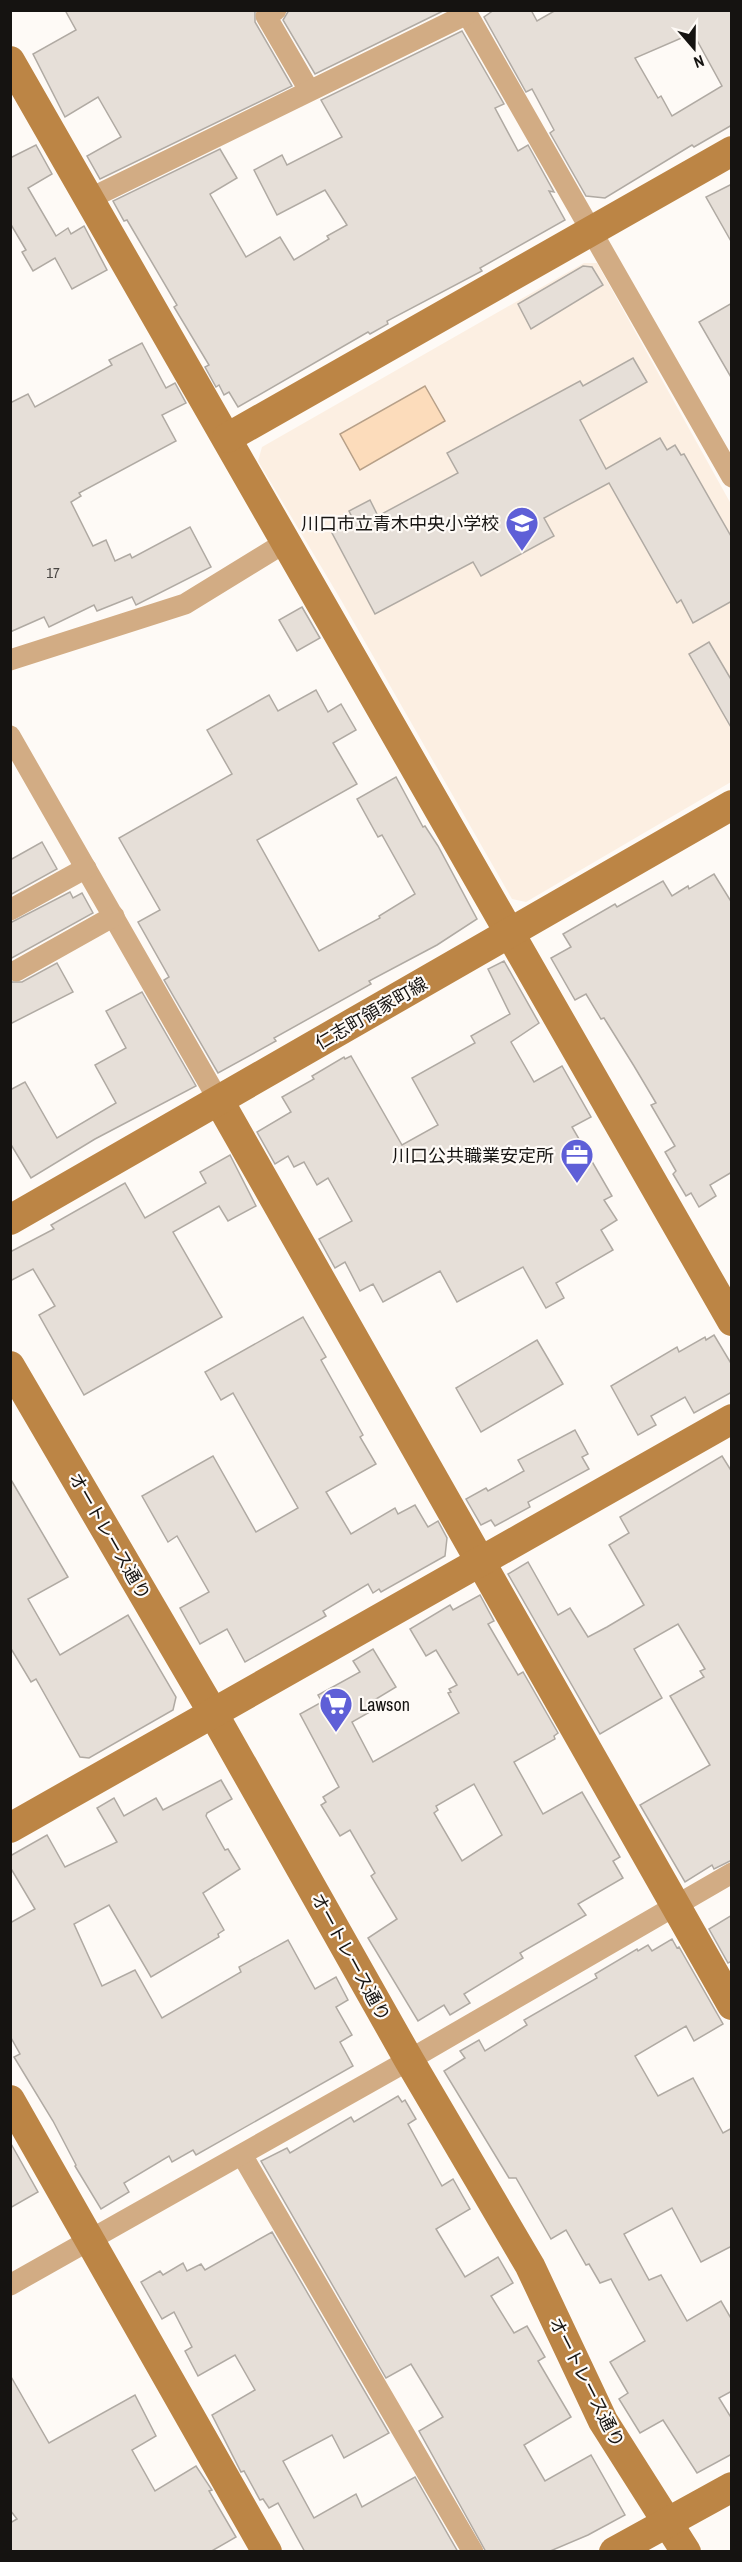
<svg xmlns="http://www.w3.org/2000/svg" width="742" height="2562" font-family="'Archivo Narrow','Noto Sans JP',sans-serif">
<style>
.built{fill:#fcefe2}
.water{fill:#fcdcbb;stroke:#b7a088;stroke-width:1.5}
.building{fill:#e6dfd8;stroke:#b0aaa3;stroke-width:1.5;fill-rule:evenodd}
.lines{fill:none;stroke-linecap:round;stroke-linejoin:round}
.street{stroke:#d2ac84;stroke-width:21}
.secondary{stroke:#bc8545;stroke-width:30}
.labels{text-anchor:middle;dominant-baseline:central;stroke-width:4.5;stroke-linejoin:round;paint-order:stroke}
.number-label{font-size:15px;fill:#494643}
.poi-label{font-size:18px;fill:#151311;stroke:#fefaf6;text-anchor:end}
.street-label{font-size:18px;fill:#151311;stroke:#fefaf6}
</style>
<rect width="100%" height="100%" fill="#fefaf6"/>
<polygon class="built" points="584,263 597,263 731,504 731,782 526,902 512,899 341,600 258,461 262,447"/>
<polygon class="water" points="425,386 445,421 360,470 340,434"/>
<g class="building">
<polygon points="65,10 255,10 255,22 292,86 100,179 87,156 121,137 98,97 65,117 33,54 76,30"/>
<polygon points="289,10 445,10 315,74 283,20"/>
<path d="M 494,10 L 531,10 L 537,21 L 556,10 L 732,10 L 732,125 L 694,147 L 692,145 L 605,198 L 586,196 L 550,133 L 554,130 L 532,89 L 526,92 L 484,17 ZM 693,33 L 722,86 L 672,116 L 661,96 L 658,98 L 635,58 Z"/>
<polygon points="462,31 504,104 495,108 518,151 528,145 554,192 549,191 565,220 480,268 482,271 387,321 388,324 370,334 368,332 238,407 229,392 224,395 219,385 216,387 205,367 209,365 174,307 177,305 127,220 124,221 113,201 220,149 237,178 210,194 211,196 246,257 280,237 294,260 329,239 327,236 347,225 325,190 277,215 254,170 282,155 287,165 342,137 321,100"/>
<polygon points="36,145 52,174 28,188 56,236 68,228 71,234 84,226 107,270 72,289 55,258 33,271 22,252 26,250 10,223 10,158"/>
<polygon points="732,184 732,243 706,197"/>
<polygon points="583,266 592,267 603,285 531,329 518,304"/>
<polygon points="732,303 732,379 699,322"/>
<polygon points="142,343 166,388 175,383 186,403 162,415 176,441 79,493 81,496 71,502 93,546 106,540 115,561 130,554 132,558 190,527 211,567 136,605 132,597 97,611 94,605 49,627 44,617 10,632 10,403 28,394 35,407 112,365 109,360"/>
<polygon points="633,358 647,382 580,420 606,469 660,438 667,450 675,445 681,455 684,454 732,538 732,601 693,623 681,600 677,603 609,483 544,518 554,536 481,576 473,562 375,614 332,533 354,521 349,511 370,500 378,516 458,473 447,453 580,381 583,386"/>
<polygon points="302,607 320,638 297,651 279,620"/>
<polygon points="709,642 732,681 732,729 689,654"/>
<polygon points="316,690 328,712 341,704 356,730 333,743 357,784 257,840 319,951 380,918 379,916 415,894 382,835 378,837 357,799 396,777 423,827 425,826 438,846 477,919 437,945 369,981 371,984 274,1038 276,1041 218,1073 164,980 169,977 138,922 160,910 119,838 232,774 207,730 269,695 278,711"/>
<polygon points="42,842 57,869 10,895 10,860"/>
<polygon points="714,874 732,903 732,1172 710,1185 716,1196 699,1207 691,1193 686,1196 673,1174 676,1171 665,1152 675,1146 651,1105 656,1103 634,1066 604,1018 601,1019 586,994 575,1000 551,958 571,947 563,934 615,904 617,907 663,881 672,896 688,886 689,889"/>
<polygon points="70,892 73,898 82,893 93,913 10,959 10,923"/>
<polygon points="504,961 539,1023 511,1042 534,1082 562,1066 591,1117 572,1127 612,1196 604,1200 617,1220 601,1230 613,1250 556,1283 564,1298 546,1308 523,1267 457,1302 440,1271 383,1302 373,1284 360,1291 345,1262 335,1268 319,1239 352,1221 328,1178 317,1185 304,1162 294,1167 288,1156 275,1164 257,1132 291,1112 282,1097 314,1079 312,1076 344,1057 345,1059 351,1056 402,1145 438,1125 412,1078 475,1043 471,1036 510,1014 488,969"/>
<polygon points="57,963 73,992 10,1024 10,982 22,982"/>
<polygon points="142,992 196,1086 95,1139 31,1178 10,1143 10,1090 25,1082 57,1138 116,1103 95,1065 126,1048 106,1011"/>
<polygon points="230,1155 256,1206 228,1221 219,1206 173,1232 222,1317 84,1395 39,1315 55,1306 33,1269 10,1281 10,1252 54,1229 51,1225 125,1183 145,1218 206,1183 200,1172"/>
<polygon points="303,1317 326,1357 321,1360 363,1435 360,1437 376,1464 326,1492 351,1534 395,1508 398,1514 415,1505 428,1527 438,1521 447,1538 445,1556 381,1592 379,1589 373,1593 368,1584 323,1611 326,1616 245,1662 227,1629 200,1644 180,1608 209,1592 177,1536 168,1542 142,1496 213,1456 256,1532 298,1508 233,1393 221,1400 205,1372"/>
<polygon points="714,1335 732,1365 732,1392 694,1413 685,1397 651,1416 656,1425 638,1435 611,1386 677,1347 679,1352 705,1337 706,1340"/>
<polygon points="537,1340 563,1384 481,1432 456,1388"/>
<polygon points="575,1430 588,1454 582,1457 589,1469 528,1502 530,1507 495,1526 491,1520 481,1525 466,1499 486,1488 488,1491 524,1471 518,1460"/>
<polygon points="722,1456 732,1472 732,1860 714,1869 712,1865 685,1882 640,1805 710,1765 670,1696 704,1677 700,1671 705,1669 678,1624 634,1649 662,1698 600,1734 508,1574 528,1562 558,1615 570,1608 588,1637 607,1627 644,1605 609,1545 629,1533 620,1517"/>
<polygon points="10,1478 68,1577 28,1599 60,1655 128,1615 176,1697 173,1710 89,1758 80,1757 36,1679 31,1682 10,1647"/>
<path d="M 480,1595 L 494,1621 L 488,1624 L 518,1675 L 523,1672 L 558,1733 L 554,1736 L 555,1739 L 514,1762 L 543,1814 L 582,1792 L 620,1857 L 613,1861 L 623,1878 L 578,1904 L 586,1915 L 520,1953 L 523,1958 L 464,1994 L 470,2003 L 450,2015 L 444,2005 L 418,2021 L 368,1938 L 397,1919 L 371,1876 L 375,1873 L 350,1830 L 340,1836 L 321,1805 L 326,1802 L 323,1797 L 339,1787 L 300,1714 L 322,1702 L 318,1695 L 360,1672 L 353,1661 L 373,1649 L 396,1687 L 371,1702 L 375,1709 L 352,1722 L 373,1762 L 459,1713 L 448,1693 L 451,1692 L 449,1689 L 457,1685 L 436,1650 L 426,1656 L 410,1629 L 450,1605 L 453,1610 ZM 474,1784 L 502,1835 L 462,1861 L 434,1813 L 438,1810 L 436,1806 Z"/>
<polygon points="221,1780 232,1799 207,1813 206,1816 225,1850 228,1849 240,1869 203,1893 224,1930 218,1934 219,1937 151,1977 109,1905 74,1924 102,1986 135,1970 162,2018 241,1972 239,1967 288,1940 315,1989 336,1977 348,2000 336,2007 352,2035 340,2042 353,2066 196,2155 193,2150 172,2162 169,2156 124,2183 129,2192 101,2209 75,2166 76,2165 53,2121 14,2057 20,2054 10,2036 10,1923 35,1909 10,1867 10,1856 47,1835 65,1867 117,1842 97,1808 114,1798 124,1816 156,1798 163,1810"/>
<polygon points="732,1915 732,1961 728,1963 709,1929"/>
<polygon points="672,1939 677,1948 679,1947 723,2024 694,2041 686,2026 635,2056 658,2096 693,2078 723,2133 732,2128 732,2246 701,2262 672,2208 624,2234 649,2280 661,2275 687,2321 721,2301 732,2320 732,2391 719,2398 732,2419 732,2454 697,2473 663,2420 640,2433 619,2399 628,2393 610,2362 645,2341 611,2279 600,2283 589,2264 586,2265 566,2230 551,2239 516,2178 509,2178 444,2071 465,2058 460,2051 479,2040 485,2051 527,2025 524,2020 597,1978 595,1974 637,1949 638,1951 648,1945 652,1951"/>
<polygon points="398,2096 402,2102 405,2100 416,2119 408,2124 442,2186 453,2179 470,2209 436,2229 465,2277 498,2257 513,2283 491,2296 514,2333 527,2326 545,2357 538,2361 571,2417 524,2445 545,2481 591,2455 625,2515 588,2535 548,2552 486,2552 419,2431 443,2417 411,2364 386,2378 261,2161 287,2148 290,2153 351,2117 354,2122"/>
<polygon points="10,2142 38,2192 10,2208"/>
<polygon points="272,2232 389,2433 344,2458 332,2435 283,2461 314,2518 356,2494 362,2507 415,2477 458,2552 305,2552 278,2503 269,2508 263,2499 260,2500 244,2471 241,2472 212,2415 255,2390 235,2355 198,2376 185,2351 192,2347 174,2312 162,2319 141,2282 160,2271 163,2275 183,2263 187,2271 201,2264 205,2270"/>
<polygon points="10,2375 49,2443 135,2395 156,2436 132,2450 155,2491 196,2466 212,2490 209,2491 236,2537 210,2552 10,2552 10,2523 17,2519 10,2510"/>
</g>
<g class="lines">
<g class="street">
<polyline points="276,10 266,16 309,90"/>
<polyline points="465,10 732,477"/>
<polyline points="89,199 467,14"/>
<polyline points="10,660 185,604 286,542"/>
<polyline points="10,736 219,1101"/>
<polyline points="10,910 86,868"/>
<polyline points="16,971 114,916"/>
<polyline points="242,2155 473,2552"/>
<polyline points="10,2285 409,2060 732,1873"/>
</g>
<g class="secondary">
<polyline points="10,61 732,1321"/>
<polyline points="227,438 732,151"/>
<polyline points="219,1101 732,2005"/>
<polyline points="10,1220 732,805"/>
<polyline points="10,1366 213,1713 409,2060 530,2266 603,2421 686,2552"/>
<polyline points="10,1828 732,1419"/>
<polyline points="10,2100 267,2552"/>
<polyline points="614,2552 732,2487"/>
</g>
</g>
<defs>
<symbol id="school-pin" viewBox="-11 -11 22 30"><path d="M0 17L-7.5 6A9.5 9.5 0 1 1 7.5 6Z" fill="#5e5fd7" stroke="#fefaf6"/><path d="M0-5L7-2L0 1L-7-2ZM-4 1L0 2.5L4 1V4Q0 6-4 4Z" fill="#fff"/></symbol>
<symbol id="office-pin" viewBox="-11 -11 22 30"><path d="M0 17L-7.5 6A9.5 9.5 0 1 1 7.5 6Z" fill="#5e5fd7" stroke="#fefaf6"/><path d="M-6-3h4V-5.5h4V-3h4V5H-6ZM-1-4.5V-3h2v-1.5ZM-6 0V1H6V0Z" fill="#fff"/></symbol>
<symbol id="supermarket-pin" viewBox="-11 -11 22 30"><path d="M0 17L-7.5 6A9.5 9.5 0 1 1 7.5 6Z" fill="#5e5fd7" stroke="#fefaf6"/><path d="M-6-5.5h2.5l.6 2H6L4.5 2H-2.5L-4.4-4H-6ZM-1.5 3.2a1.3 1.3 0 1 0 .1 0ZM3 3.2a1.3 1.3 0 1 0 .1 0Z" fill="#fff"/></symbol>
</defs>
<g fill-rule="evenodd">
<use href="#school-pin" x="503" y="504" width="38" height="52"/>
<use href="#office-pin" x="558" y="1136" width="38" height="52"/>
<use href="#supermarket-pin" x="317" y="1685" width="38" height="52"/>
</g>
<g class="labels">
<g class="number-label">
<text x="53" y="572">17</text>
</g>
<g class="poi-label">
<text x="499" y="523">川口市立青木中央小学校</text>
<text x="554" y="1155">川口公共職業安定所</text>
<text x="359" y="1704" text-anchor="start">Lawson</text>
</g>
<g class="street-label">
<text transform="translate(371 1013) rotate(-30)">仁志町領家町線</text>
<text transform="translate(110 1536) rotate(60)">オートレース通り</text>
<text transform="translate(351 1957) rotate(61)">オートレース通り</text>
<text transform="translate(587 2382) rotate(63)">オートレース通り</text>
</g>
</g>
<rect width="742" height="2562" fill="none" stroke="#151311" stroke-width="24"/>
<g transform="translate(694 48) rotate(160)" stroke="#fefaf6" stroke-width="4.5" paint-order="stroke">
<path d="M0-4.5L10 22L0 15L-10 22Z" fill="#151311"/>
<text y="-9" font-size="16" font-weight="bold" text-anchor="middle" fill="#151311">N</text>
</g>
</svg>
